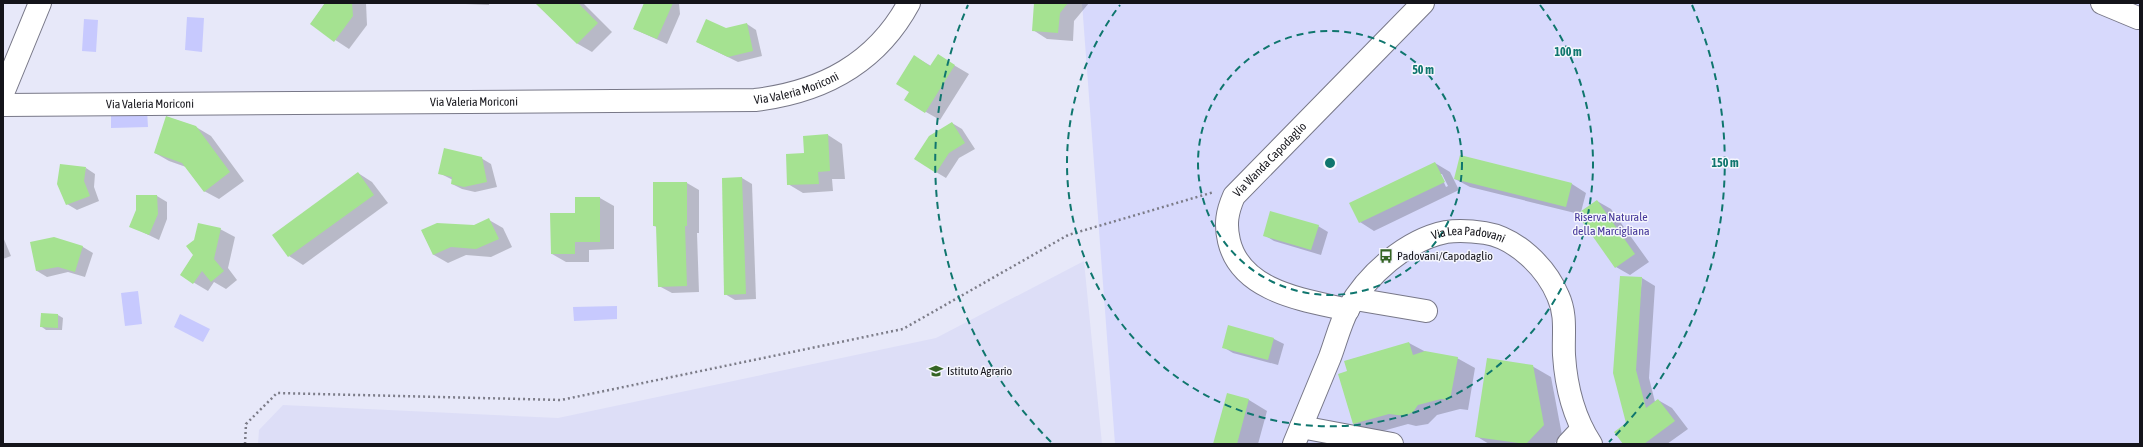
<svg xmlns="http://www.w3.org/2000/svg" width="2143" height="447" font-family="'Asap Condensed',sans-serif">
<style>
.built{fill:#dddef7}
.green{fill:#d7d9fc}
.water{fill:#c7c9fe}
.shadow{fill:#0003;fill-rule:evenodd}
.building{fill:#a5e291}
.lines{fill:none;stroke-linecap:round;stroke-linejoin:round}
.minor-casing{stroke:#787888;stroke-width:24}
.path{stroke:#7c7c88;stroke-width:2.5;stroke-dasharray:2 3;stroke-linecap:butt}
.minor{stroke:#fff;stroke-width:22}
.ring{fill:none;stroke:#0f766e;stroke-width:2;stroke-dasharray:7 5}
.labels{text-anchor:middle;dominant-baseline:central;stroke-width:3;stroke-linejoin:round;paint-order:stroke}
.street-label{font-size:12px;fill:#14141a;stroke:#f5f6fd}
.park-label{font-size:12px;fill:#45379a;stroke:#f5f6fd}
.poi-label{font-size:12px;fill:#14141a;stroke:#f5f6fd;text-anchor:start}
.centre{fill:#0f766e;stroke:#f5f6fd;stroke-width:2}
.ring-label{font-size:12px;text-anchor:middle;font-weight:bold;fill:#0f766e;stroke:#f5f6fd;stroke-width:3;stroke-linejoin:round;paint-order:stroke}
</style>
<rect width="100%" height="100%" fill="#e7e8f9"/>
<polygon class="built" points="1084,261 1102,444 258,444 259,430 283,405 558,418 936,338"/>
<polygon class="green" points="1082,3 2140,3 2140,444 1115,444"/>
<g class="water">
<polygon points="187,17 204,18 202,52 185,50"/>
<polygon points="84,19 98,20 96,52 82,51"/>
<polygon points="147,110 148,127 111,128 111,111"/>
<polygon points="138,291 142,324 125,326 121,293"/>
<polygon points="617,306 617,319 574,321 573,307"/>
<polygon points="180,314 210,329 203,342 174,327"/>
</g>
<g class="shadow">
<polygon points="325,3 366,3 367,25 349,49 311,24"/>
<polygon points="442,3 489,3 489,5"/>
<polygon points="544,3 583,3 612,32 592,52 578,44 540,7"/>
<polygon points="645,3 679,3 680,14 667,44 634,29"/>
<polygon points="1037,3 1089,3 1074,21 1073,41 1047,39 1033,30"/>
<polygon points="747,24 756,30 762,56 738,62 697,42 726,29"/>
<polygon points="914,56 931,66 952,64 969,74 940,120 926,112 911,92"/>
<polygon points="952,123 962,129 975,149 959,158 946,178 936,172"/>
<polygon points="196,127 211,136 244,181 219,199 204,191 186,167 169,161 155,153"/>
<polygon points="828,135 842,144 845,179 832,179 833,191 803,193 788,184 805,154 804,137"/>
<polygon points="1461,156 1572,184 1586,193 1581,212 1597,201 1611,209 1649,262 1630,275 1616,267 1579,214 1470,187 1455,179"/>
<polygon points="481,158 491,164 497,187 475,192 462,189 452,184 453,180 439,173"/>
<path d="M 1435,163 L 1450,172 L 1459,190 L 1374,231 L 1360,222 ZM 1440,174 L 1442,174 L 1448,186 L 1446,187 Z"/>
<polygon points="86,168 95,174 94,187 99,201 77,210 67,204"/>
<polygon points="358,173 372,182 388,203 303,265 289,256"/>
<polygon points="742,178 752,184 756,299 735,300 725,294 723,179"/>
<polygon points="687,183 699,190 699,233 697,233 699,292 672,293 659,286 657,227 654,226"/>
<polygon points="137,196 157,196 167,202 167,219 159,240 130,226 137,211"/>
<polygon points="600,198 614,206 614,249 589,250 589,262 566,262 552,254 576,214"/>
<polygon points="489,220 503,228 512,247 491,257 466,255 448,263 434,255 422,231 475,226"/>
<polygon points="1318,226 1328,232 1321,255 1274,241 1264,235"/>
<polygon points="220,229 235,237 228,268 237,280 226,289 214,282 208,291 181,275 194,254"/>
<polygon points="3,237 11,256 3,259"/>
<polygon points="54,238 83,247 93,253 85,277 68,272 47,277 37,271 31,243"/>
<polygon points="1642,278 1655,286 1649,378 1655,402 1658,400 1672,408 1688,429 1667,444 1625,444"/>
<polygon points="58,315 63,318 62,330 46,330 42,327"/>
<polygon points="1229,327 1274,339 1284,344 1278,365 1233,353 1223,347"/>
<polygon points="1409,343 1426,352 1457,358 1475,368 1468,410 1460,409 1437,415 1428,424 1416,426 1408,424 1372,434 1353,423 1349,372 1346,361"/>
<polygon points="1532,366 1551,377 1562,435 1554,444 1489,444 1476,436"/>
<polygon points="1228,394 1249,400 1267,411 1258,444 1214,444"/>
</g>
<g class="building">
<polygon points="325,3 352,3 353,16 334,42 310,24"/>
<polygon points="535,3 578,3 598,23 577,44"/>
<polygon points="644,3 673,3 657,39 633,29"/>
<polygon points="1034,3 1068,3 1060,13 1058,33 1032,31"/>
<polygon points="706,19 726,28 747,23 753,51 728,57 696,42"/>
<polygon points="938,54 955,65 925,113 904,100 909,92 896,84 914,55 930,66"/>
<polygon points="166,116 196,126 230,172 204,192 182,163 154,153"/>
<polygon points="952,122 965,143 949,153 936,173 914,159 929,136"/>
<polygon points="828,134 830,171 818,172 819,184 787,185 786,154 804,153 803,136"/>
<polygon points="444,148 482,157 487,182 464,187 451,184 452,177 438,174"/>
<polygon points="1460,155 1572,183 1566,207 1454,179"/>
<polygon points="1435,162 1445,182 1359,223 1349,203"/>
<polygon points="60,164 86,167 84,181 90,196 66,205 57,184"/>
<polygon points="358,172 374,195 288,257 272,235"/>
<polygon points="742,177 746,294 724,295 722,178"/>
<polygon points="653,182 687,182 687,226 685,226 687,286 658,287 656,226 653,226"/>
<polygon points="136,195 157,195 158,214 149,235 129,227 136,210"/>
<polygon points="575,197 600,197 600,242 575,242 575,254 551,254 550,213 575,213"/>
<polygon points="1597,200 1635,254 1615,268 1577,214"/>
<polygon points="1270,211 1319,225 1311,250 1263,236"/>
<polygon points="489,218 499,239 476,249 451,247 433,255 421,230 437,223 474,225"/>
<polygon points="198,223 221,228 214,259 224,271 211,282 202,271 193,284 180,275 193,255 186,246 194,240"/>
<polygon points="54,237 83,246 75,272 58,267 36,271 30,242"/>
<polygon points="1620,276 1642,277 1636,370 1646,408 1658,399 1675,421 1644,444 1623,444 1614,432 1626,423 1613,373"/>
<polygon points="41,313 58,314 58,328 40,327"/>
<polygon points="1228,325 1274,338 1268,360 1222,348"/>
<polygon points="1409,342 1413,355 1425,351 1458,357 1450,400 1441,399 1418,405 1413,412 1405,416 1389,414 1353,424 1338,374 1347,371 1344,361"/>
<polygon points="1487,358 1533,365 1544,425 1526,444 1475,437"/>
<polygon points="1227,393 1249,399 1237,444 1213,444"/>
</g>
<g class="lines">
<defs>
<g id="minor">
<polyline points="2102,3 2138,18"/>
<polyline points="3,93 40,3"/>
<path id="s1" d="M 3,105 L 755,100 C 822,92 876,64 909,3"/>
<polyline points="1355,299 1426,311"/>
<path id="s2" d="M 1348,310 C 1305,300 1241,292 1229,241 C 1225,224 1227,212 1234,196 L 1423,3"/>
<polyline points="1301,427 1392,444"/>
<path id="s3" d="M 1294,444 C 1306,415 1318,386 1330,357 C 1336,341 1340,324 1348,309 C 1367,275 1406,240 1446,232 C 1458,230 1472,231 1485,233 C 1516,238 1546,267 1558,296 C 1567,315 1563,335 1564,355 C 1566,386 1574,418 1591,444"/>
<polyline points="1568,444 1582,429"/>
</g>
</defs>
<use href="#minor" class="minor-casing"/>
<polyline class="path" points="245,444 246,424 277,393 561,400 903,329 1068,235 1214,192"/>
<use href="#minor" class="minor"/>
</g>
<g class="ring">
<circle cx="1330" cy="163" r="132"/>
<path d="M1540 5A263 263 0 1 1 1120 5"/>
<path d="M1051 442A395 395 0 0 1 968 5M1692 5A395 395 0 0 1 1609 442"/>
</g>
<defs>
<symbol id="bus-bare" viewBox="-9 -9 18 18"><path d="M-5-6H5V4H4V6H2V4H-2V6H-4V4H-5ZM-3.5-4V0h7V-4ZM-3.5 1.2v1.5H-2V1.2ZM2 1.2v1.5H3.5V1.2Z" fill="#356424" stroke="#f5f6fd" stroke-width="2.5" paint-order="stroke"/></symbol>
<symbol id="school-bare" viewBox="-9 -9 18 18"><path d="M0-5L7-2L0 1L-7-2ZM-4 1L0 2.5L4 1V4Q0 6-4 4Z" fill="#356424" stroke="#f5f6fd" stroke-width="2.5" paint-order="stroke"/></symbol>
</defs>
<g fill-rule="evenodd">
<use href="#bus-bare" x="1376" y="246" width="20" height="20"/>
<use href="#school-bare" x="926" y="361" width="20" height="20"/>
</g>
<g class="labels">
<g class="street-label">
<text stroke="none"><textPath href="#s1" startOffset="795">Via Valeria Moriconi</textPath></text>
<text stroke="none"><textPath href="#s1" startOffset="471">Via Valeria Moriconi</textPath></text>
<text stroke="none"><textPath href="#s1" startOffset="147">Via Valeria Moriconi</textPath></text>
<text stroke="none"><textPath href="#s2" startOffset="243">Via Wanda Capodaglio</textPath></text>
<text stroke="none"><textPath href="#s3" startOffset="296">Via Lea Padovani</textPath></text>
</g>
<g class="park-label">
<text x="1611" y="217">Riserva Naturale<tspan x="1611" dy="14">della Marcigliana</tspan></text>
</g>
<g class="poi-label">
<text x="1397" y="256">Padovani/Capodaglio</text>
<text x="947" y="371">Istituto Agrario</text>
</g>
</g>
<circle cx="1330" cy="163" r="6" class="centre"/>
<g class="ring-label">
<text x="1568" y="56">100 m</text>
<text x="1423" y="74">50 m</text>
<text x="1725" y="167">150 m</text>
</g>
<rect width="2143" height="447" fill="none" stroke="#14141a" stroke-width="8"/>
</svg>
